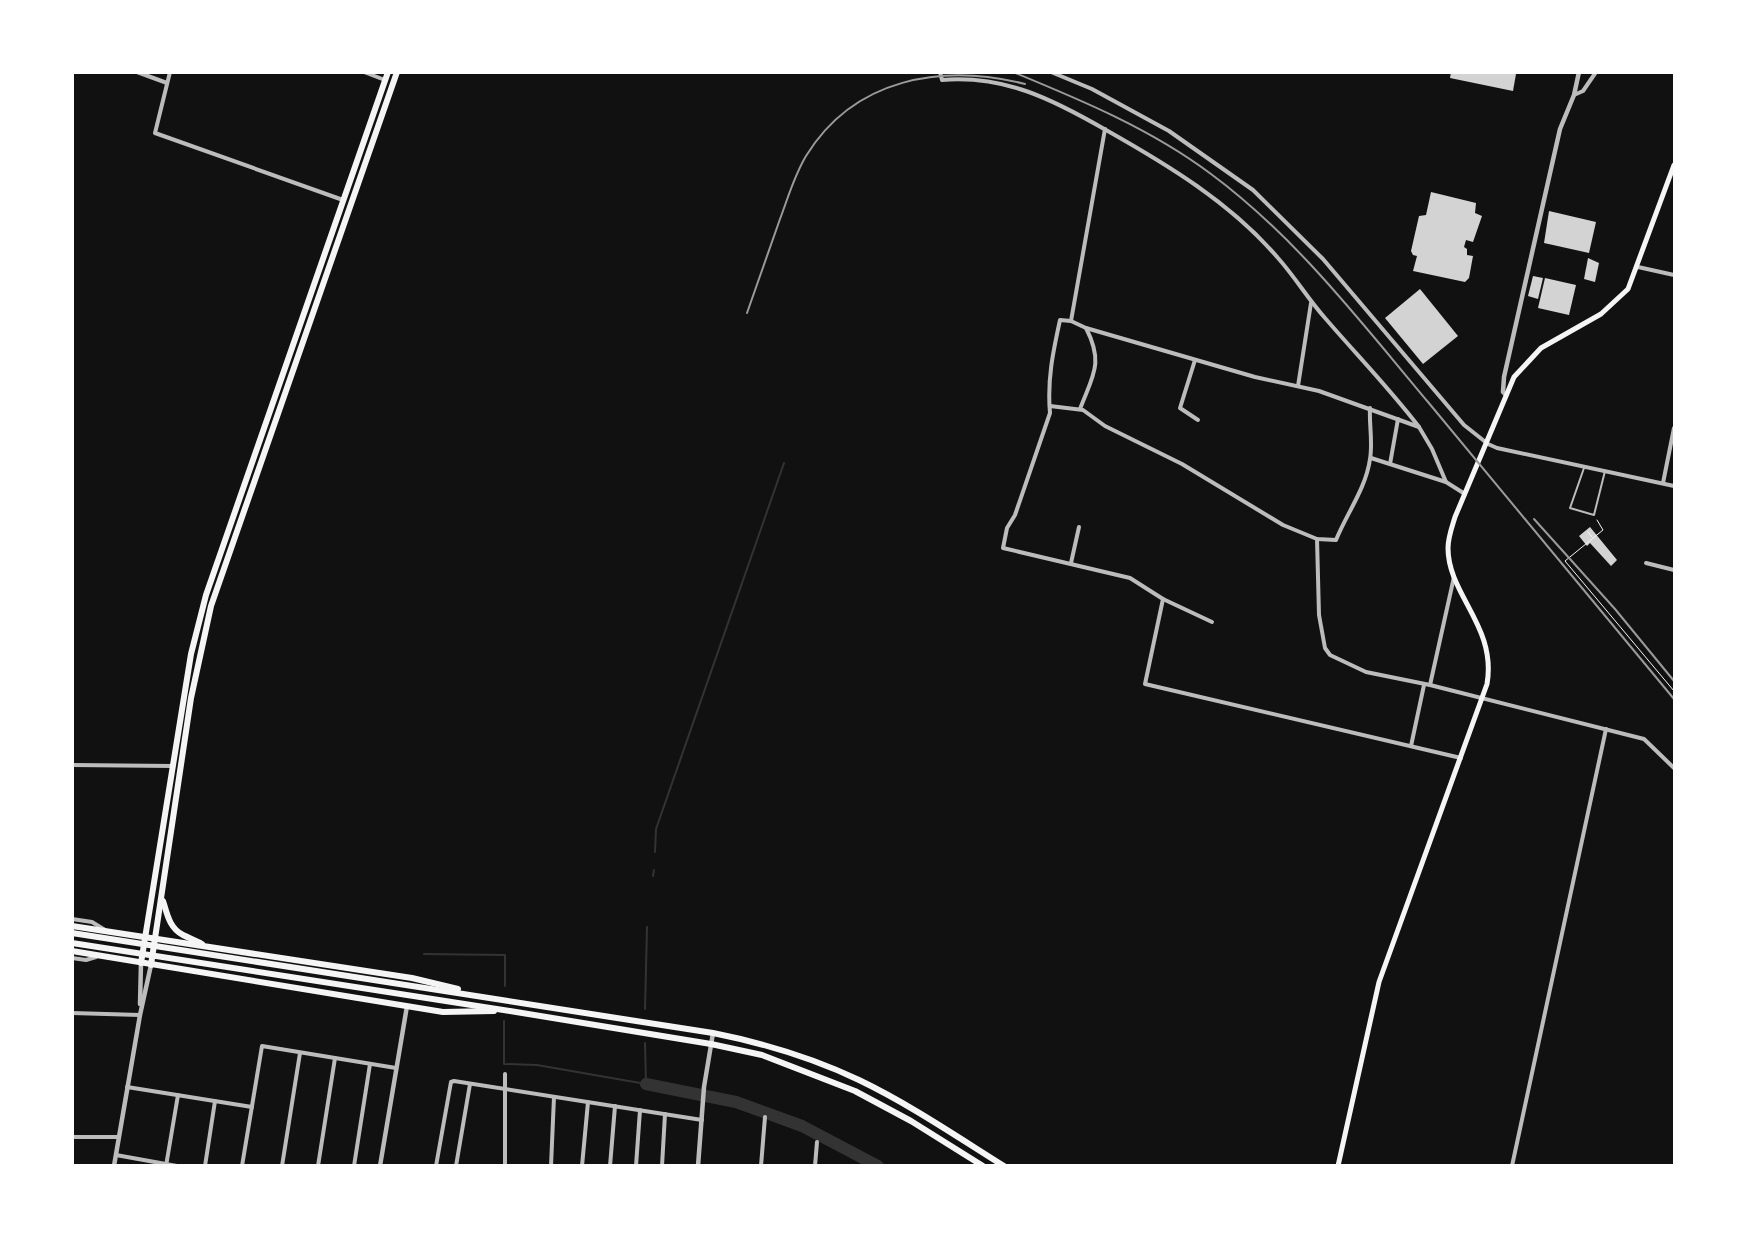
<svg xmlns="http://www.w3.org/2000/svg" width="1747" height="1238" font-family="'DM Sans',sans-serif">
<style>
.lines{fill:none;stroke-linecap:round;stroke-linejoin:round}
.stream{stroke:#333;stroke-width:2}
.river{stroke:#333;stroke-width:12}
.building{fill:#d3d3d3}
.path{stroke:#f5f5f5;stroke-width:1}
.service{stroke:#bcbcbc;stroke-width:2}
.minor{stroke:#bcbcbc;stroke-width:4}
.tertiary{stroke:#bcbcbc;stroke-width:4.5}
.secondary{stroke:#f5f5f5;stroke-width:5}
.trunk{stroke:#f5f5f5;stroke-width:6}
.rail{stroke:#9a9a9a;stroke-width:2}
</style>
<rect width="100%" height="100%" fill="#111"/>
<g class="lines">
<g class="stream">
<polyline points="655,852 656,829 784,463"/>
<polyline points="653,876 654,870"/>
<polyline points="424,954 505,955 505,986"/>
<polyline points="645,1009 647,927"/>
<polyline points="504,1021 504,1064 537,1065 646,1084 645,1043"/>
</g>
<polyline class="river" points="646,1084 736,1102 802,1126 878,1166"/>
</g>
<g class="building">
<polygon points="1451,72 1511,72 1516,74 1513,91 1450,78"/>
<polygon points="1431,192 1476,203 1475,213 1482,216 1473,242 1466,240 1464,247 1467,249 1467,255 1473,256 1469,278 1465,282 1413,271 1417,256 1413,255 1411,251 1419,216 1426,215"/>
<polygon points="1549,211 1596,222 1589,253 1544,243"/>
<polygon points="1588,258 1599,263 1595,282 1584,279"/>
<polygon points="1533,276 1543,278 1538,299 1528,296"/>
<polygon points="1545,278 1576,285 1569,315 1538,308"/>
<polygon points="1420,289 1458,336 1423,364 1385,318"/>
<polygon points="1590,527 1617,560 1611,566 1590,543 1587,546 1579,536"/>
</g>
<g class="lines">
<g class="path">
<polyline points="1597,520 1603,530 1565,561 1674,691"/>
<polyline points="1588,532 1592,537"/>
</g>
<polyline class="service" points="1584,468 1570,508 1594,515 1605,471"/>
<g class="minor">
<polyline points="137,72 167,83"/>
<polyline points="170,72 155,133 343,200"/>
<polyline points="364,72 385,80"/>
<path d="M 940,72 L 942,80 C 1005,75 1052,99 1106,130 C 1168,165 1231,203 1278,258 C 1295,277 1308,299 1325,318 C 1356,354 1390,389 1419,427 L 1432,449 L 1446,482 L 1465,494"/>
<polyline points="1051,72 1092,89 1169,131 1253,190 1323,259 1464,425 1488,444 1497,448 1674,486"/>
<polyline points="1574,95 1583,91 1596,72"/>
<polyline points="1638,267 1674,275"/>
<polyline points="1071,321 1105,129"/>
<polyline points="1195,360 1180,408 1198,420"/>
<polyline points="1298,386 1311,303"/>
<path d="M 1050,406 L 1083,410 L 1105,426 L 1182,464 L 1283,525 L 1317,539 L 1336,540 C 1347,513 1366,488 1370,459 C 1373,442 1369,425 1370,408"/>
<path d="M 1080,409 C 1093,375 1104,363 1086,328"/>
<path d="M 1419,427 L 1319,391 L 1255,377 L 1086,328 L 1071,321 L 1060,320 C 1053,352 1047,380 1050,413 L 1015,515 L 1007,528 L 1003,548 L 1130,578 L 1163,599 L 1145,684 L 1461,758"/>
<polyline points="1371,458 1446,482"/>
<polyline points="1390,464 1398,419"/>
<polyline points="1663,483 1674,428"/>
<polyline points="1317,539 1319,615 1325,648 1330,655 1366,672 1430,685 1644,739 1674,768"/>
<polyline points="1071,563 1079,527"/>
<polyline points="1646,563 1674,570"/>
<polyline points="1163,599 1212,622"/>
<polyline points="1430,685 1454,577"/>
<polyline points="1411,746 1424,685"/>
<polyline points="72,765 173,766"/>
<polyline points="72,919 92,922 105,930"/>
<polyline points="72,958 86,960 96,957"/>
<polyline points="72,1013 140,1015"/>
<polyline points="127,1087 252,1107"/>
<polyline points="72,1137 119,1137"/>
<polyline points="116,1155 177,1166"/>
<polyline points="166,1166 178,1095"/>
<polyline points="205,1166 215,1101"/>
<polyline points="242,1166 262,1046 396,1068"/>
<polyline points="282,1166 300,1053"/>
<polyline points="318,1166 335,1058"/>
<polyline points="354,1166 370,1064"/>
<polyline points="436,1166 451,1082 454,1081 702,1120"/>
<polyline points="456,1166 470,1084"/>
<polyline points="505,1166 505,1074"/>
<polyline points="551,1166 554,1097"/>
<polyline points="582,1166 588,1102"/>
<polyline points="610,1166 615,1106"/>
<polyline points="636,1166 640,1110"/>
<polyline points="662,1166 665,1114"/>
<polyline points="761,1166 765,1117"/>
<polyline points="815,1166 817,1142"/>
<polyline points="1512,1166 1606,729"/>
</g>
<g class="tertiary">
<polyline points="1506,395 1503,392 1504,377 1560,129 1574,95 1579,72"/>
<polyline points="140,1004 141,963"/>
<polyline points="114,1166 140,1015 151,965"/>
<polyline points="380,1166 407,1006"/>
<polyline points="698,1166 704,1087 713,1033"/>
</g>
<path class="secondary" d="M 1338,1166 L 1379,982 L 1487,684 C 1497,626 1448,595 1448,548 C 1448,537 1452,527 1455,517 L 1514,377 L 1541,348 L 1601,314 L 1628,289 L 1674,165"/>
<g class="trunk">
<path d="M 163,901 C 167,913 169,928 183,935 C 189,938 195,940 202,944"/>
<polyline points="72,926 412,978 458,989"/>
<path d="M 72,933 L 713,1033 C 763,1043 813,1058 859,1080 C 909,1104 956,1136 1004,1166"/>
<polyline points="72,943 510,1011 711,1044 762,1055 855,1091 911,1121 983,1166"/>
<polyline points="72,951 443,1012 494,1011"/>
<polyline points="141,963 191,654 206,595 388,72"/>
<polyline points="151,965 191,698 211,606 397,72"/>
</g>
<g class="rail">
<path d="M 1013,72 C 1081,100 1151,129 1211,174 C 1296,237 1360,321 1428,402 C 1510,501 1592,600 1674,699"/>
<path d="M 747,313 C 758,282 769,250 780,219 C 788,198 794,176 806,156 C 854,78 942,63 1025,84"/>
<polyline points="1534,519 1615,609 1674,681"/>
</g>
</g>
<rect width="1747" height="1238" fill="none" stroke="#ffffff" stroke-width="148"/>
</svg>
